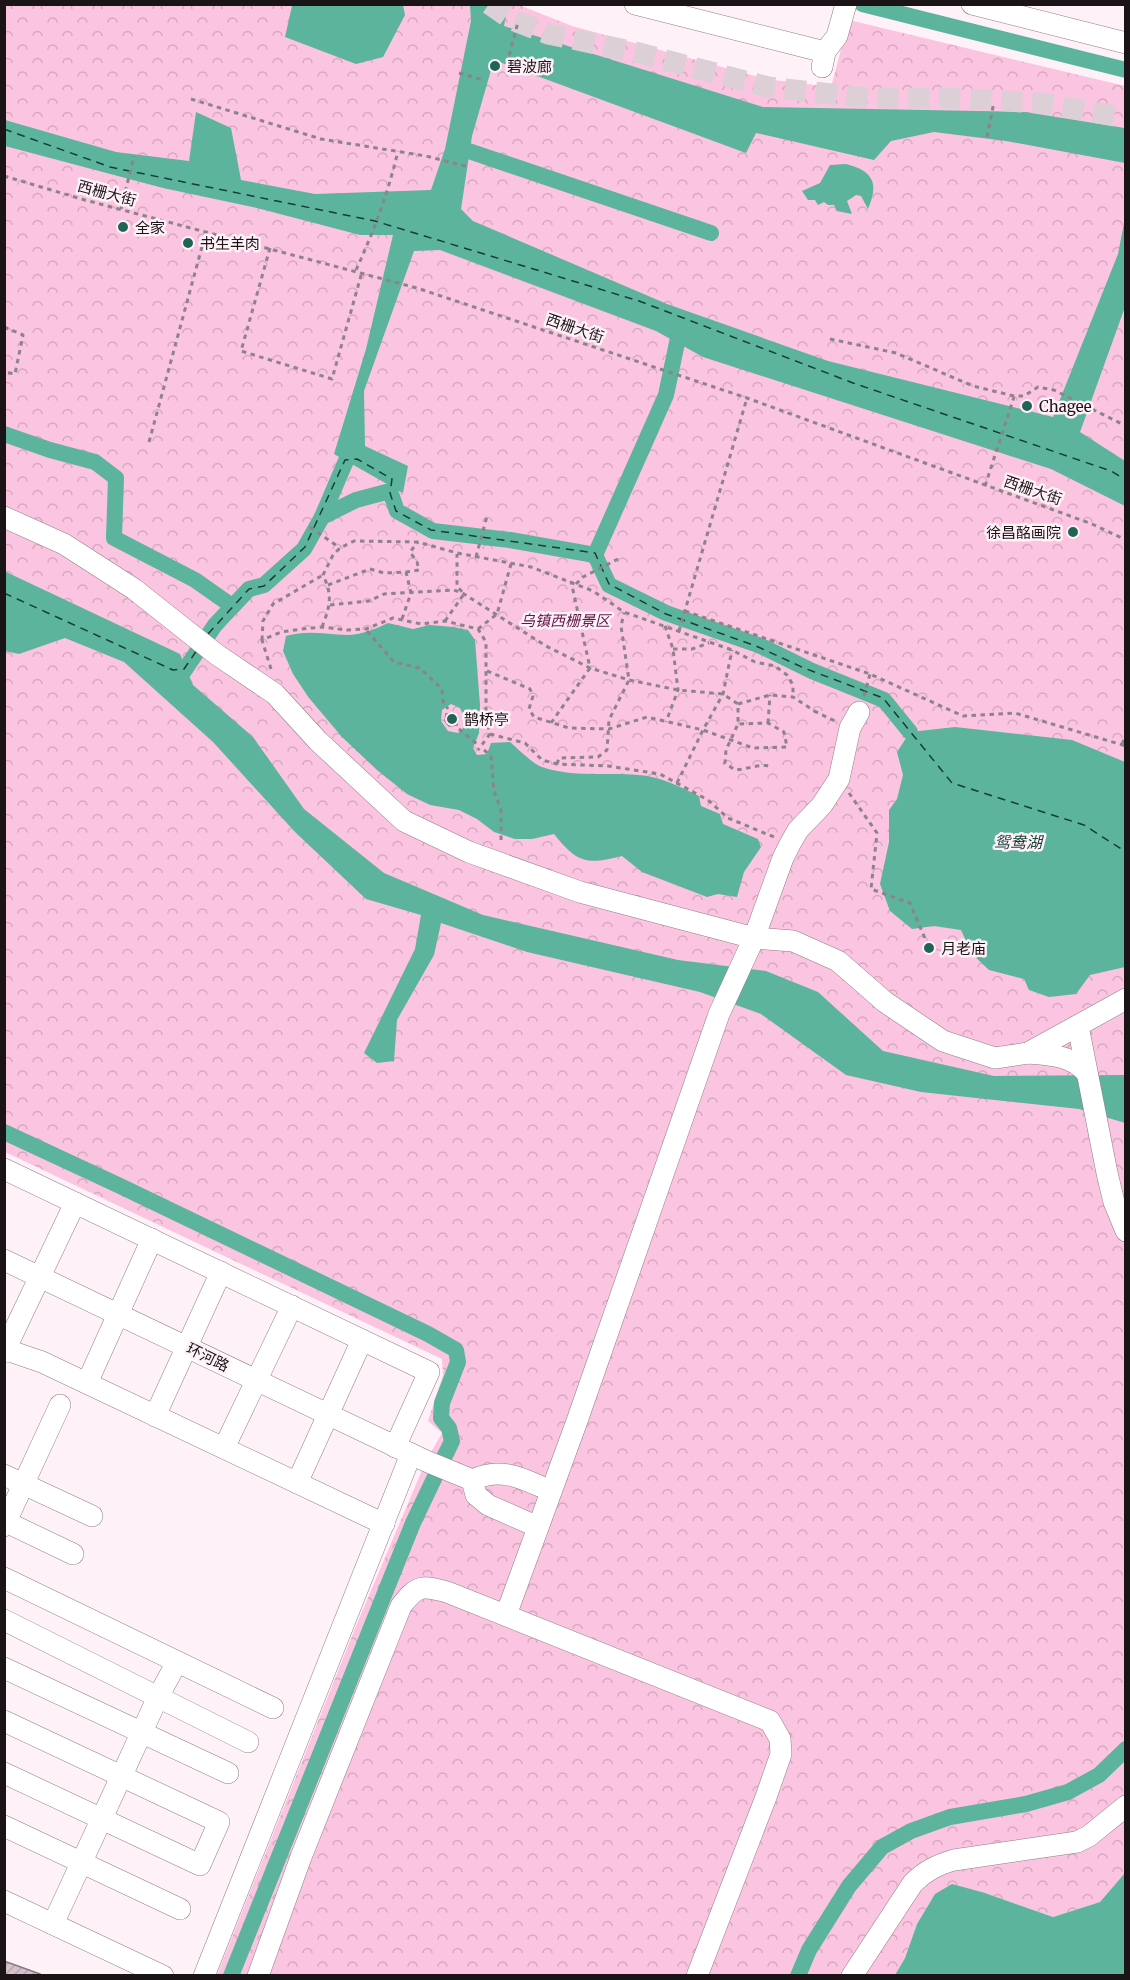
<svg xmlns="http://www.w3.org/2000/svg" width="1130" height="1980" font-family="Merriweather,'Noto Sans SC',serif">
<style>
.park{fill:url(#park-crowns)}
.water{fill:#5cb49c;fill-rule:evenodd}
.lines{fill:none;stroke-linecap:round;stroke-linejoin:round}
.canal{stroke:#5cb49c;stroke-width:16}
.ferry{stroke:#153e34;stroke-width:1.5;stroke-dasharray:8 6;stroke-linecap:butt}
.building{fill:url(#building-hatch);stroke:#8b7782;stroke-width:1.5}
.minor-tunnel{stroke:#dcd0d6;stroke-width:21;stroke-dasharray:21 10;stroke-linecap:butt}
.minor-casing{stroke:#917d87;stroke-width:22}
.path{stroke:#8d8388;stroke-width:3;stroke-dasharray:4.5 4.5;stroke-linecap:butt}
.minor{stroke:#fff;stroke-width:21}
.poi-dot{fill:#226454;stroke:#fef1f8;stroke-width:2}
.labels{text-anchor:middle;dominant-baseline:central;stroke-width:5;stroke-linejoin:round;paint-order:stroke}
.poi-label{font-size:15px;fill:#1b1417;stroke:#fef1f8;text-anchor:start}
.street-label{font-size:15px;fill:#1b1417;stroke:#fef1f8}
.park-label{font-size:15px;font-style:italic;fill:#631649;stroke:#fef1f8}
.water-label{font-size:16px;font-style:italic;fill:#153e34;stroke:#fef1f8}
</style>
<defs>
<pattern id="park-crowns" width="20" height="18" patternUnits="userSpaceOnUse" patternTransform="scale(1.5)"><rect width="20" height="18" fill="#fbc4e1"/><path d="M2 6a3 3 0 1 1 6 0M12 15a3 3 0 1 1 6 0" fill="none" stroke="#d7a8c0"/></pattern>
<pattern id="building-hatch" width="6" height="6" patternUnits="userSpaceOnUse" patternTransform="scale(1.5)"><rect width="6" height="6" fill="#d7c1cc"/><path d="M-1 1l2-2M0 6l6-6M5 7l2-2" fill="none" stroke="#b8a5ae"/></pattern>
</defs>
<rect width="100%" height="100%" fill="#fef1f8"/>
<polygon class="park" points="5,5 519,5 572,26 766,79 831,87 849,20 1125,86 1126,1873 1100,1902 1053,1917 985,1893 935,1894 917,1924 905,1958 895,1975 217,1975 356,1626 426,1461 442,1433 428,1421 443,1375 442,1359 5,1152"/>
<g class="water">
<polygon points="508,4 504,26 763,107 1025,112 1125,128 1125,163 1006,141 934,132 891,141 874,160 756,133 746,153 494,60 472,136 461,209 473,221 667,304 828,361 1053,417 1118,254 1125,218 1125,307 1080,432 1125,461 1125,506 1051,469 703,357 656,331 440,250 414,251 364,391 365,446 408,466 403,493 334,454 366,349 393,235 360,235 257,208 163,188 5,146 5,120 116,152 189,161 196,112 231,128 241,180 315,194 431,190 445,149 471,21 470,5"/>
<polygon points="289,5 403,5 405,15 383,57 356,64 285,37 292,6"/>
<path d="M 846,164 C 874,171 879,184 868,209 L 861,196 L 856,195 L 847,201 L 852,214 L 837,211 L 834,205 L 828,205 L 824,202 L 818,205 L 815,200 L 808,200 L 802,191 L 820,183 L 830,165 Z"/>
<polygon points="4,571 180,654 193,685 253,737 304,809 384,873 483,915 678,960 766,971 818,992 883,1051 994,1076 1125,1075 1125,1123 1079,1109 921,1092 846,1075 761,1014 700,992 527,952 441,923 434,955 397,1020 394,1061 377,1063 364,1053 415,949 421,915 366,899 295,832 213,742 124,662 65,638 19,654 5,651"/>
<path d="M 388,623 L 413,629 L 430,625 L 453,627 L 468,630 L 475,640 L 480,705 L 479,733 L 473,748 L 477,755 L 487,754 L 491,743 L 510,742 C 518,749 533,764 542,767 C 574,778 607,772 638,775 C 660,776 680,787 699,796 L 701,806 L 720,814 L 723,824 L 758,839 L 761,847 L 744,872 L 737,897 L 718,894 L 707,897 L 642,872 L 622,856 C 587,865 577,863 554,834 L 532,839 L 515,839 L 494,832 L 477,819 L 459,810 L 430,805 L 407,794 L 377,770 L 342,737 L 309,698 L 293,674 L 283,651 L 286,636 C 307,630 325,634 347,635 C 361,635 375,629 388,623 ZM 451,704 L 460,708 L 465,718 L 465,726 L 458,733 L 448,731 L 441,721 L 442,710 Z"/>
<polygon points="955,727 1072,740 1125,762 1125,967 1090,975 1076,994 1049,997 1029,990 1024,979 989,970 972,954 961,930 934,926 912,929 890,911 880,884 889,842 889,810 897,799 903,775 897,752 910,732"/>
<polygon points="1125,1873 1125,1975 895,1975 905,1958 917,1924 935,1894 952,1884 985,1893 1053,1917 1100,1902"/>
</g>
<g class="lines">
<g class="canal">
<polyline points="862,4 1126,70"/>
<polyline points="454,146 711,233"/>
<polyline points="681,324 666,395 595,555 609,585 666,613 761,646 812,671 884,700 910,732"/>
<polyline points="4,434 50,450 95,462 116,478 114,538 195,580 232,606"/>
<polyline points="322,517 351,449 352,439"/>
<polyline points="180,677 215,625 249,589 264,585 304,549 322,517 356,500 390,491 397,511 433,531 510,540 595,555"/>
<polyline points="4,1132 118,1185 428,1334 456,1350 458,1362 442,1403 441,1418 449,1428 452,1441 413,1523 231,1976"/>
<polyline points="798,1976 809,1950 849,1886 882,1847 911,1831 950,1817 1026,1804 1068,1792 1099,1775 1126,1749"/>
</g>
<g class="ferry">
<polyline points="4,129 110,167 375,221 639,301 853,383 1111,471 1126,480"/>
<polyline points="4,593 173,670 184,669 197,650"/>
<polyline points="208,634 249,589 264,586 305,547 345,460 357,459 392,479 390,493 396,511 431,530 595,553 609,584 666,614 756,646 804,668 883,698 952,783 1084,825 1126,852"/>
</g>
</g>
<g class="building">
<polygon points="454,713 458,717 457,725 449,726 445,721 446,714"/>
<polygon points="4,1961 40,1974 39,1976 4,1976"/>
</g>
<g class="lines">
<polyline class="minor-tunnel" points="489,4 512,20 548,34 635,52 768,87 868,98 946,98 1042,103 1126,118"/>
<defs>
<g id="minor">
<polyline points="635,4 825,52"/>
<polyline points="972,4 1126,43"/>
<polyline points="822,67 825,52 837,36 846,4"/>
<polyline points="4,517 64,544 134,589 216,654 275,694 318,741 404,821 469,852 580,892 754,938 793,941 838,961 885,1002 943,1041 995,1058 1028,1053 1126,999"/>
<polyline points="1078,1026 1107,1173 1114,1202 1126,1231"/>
<path d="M 1028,1053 C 1050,1055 1071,1055 1086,1072"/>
<polyline points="4,1169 429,1372 395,1447"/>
<path d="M 4,1260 L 426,1461 L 472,1480 C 503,1466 523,1479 551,1491"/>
<polyline points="4,1349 42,1362 384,1524"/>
<polyline points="4,1352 75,1203"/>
<polyline points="87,1383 152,1239"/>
<polyline points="155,1416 221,1272"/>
<polyline points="224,1448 292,1306"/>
<polyline points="4,1475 92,1516"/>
<polyline points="472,1480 476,1495 488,1505 538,1527"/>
<polyline points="297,1483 362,1340"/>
<polyline points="4,1521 73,1554"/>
<polyline points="4,1526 60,1405"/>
<polyline points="4,1578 273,1708"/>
<polyline points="506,1615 577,1421 719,1014 754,938 783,858 790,844 798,830 822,805 839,779 850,728 859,712"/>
<polyline points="4,1620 248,1742"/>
<polyline points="4,1668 228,1773"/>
<polyline points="4,1721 219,1822 200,1865 4,1773"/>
<polyline points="4,1826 180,1909"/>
<polyline points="4,1901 163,1976"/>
<polyline points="53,1924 158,1697 177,1662"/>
<polyline points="204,1976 411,1454"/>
<path d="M 258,1976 L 301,1857 L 401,1606 C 417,1585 422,1585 447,1592 L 770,1721 L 780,1739 L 781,1754 L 766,1797 L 697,1976"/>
<path d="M 852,1976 L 913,1883 C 925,1871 937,1865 954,1860 L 1077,1842 L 1089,1836 L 1126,1806"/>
</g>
</defs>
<use href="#minor" class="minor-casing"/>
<g class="path">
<polyline points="507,64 518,22"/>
<polyline points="459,73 483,80"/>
<polyline points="191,99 321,139 426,156 469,167"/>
<polyline points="987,137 994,102"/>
<polyline points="4,176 85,200 417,288 747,398 1092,524 1126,540"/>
<polyline points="121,209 134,156"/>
<polyline points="270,248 241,351 332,379 362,272"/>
<path d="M 356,270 C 374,231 388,193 398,151"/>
<polyline points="4,327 23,335 15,374 4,372"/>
<polyline points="830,339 896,353 973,386 1014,396 1024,396 1038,387 1054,390 1126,426"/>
<polyline points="149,442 206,232"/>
<polyline points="985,486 1014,397"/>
<polyline points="310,527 340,548"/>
<polyline points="476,557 487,516"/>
<polyline points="576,584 583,577 618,559"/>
<polyline points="328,585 370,569 384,573 406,572 419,570 417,562 410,552 418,542"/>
<path d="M 330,605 L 369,601 L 384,594 L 454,590 L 464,594 L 546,646 L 590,668 L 629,680 L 678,690 L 723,694 L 738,704 L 738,724 L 726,750 L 725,763 L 735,770 C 748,769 758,764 771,766"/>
<polyline points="685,611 870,674 963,716 1015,713 1126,746"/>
<polyline points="402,619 411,593 406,572"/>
<polyline points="445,621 464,594 457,586 457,554"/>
<polyline points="665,626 673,649 678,690 666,722"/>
<path d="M 322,627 C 330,606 333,596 323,575 L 333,555 L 340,548 L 354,541 L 418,542 L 457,553 L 531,567 L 593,591 L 624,612 L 732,650 L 755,662 L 775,666 L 787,675 L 793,685 L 793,697"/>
<polyline points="478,629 497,614 511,564"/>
<polyline points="367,631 394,662 420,668 442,689 443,701 448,709"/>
<polyline points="679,631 747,398"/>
<polyline points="262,640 263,621 273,604 323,575"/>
<polyline points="673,649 692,649 709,643"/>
<polyline points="271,669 262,640 281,632 302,629 322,627 347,630 366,629 393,618 421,624 445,621 478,629 486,642 486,717 490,734 478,750"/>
<polyline points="487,671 530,689 533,696 529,709 534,717 569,728 609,729 647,717 703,730 753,748 787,747 784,732 768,723 738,724"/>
<polyline points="864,696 870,674"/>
<polyline points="738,704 770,695 793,697 816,712"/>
<polyline points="814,711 835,721"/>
<polyline points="551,723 590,668 571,581"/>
<polyline points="768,723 770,695"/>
<polyline points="459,729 477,744"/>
<polyline points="490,734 525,743 542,760 557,764 608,766 660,774 708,800 728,818 774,837"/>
<polyline points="1122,744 1126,735"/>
<polyline points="484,750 491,756 494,791 501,810 501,841"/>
<polyline points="557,764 559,758 598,757 607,750 609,720 629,680 621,626 624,613"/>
<polyline points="677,783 703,730 723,694 732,650"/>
<polyline points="849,793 877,833 871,889 910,903 929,948"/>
</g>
<use href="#minor" class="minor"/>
</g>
<g class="poi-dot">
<circle cx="495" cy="66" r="6"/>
<circle cx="123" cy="227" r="6"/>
<circle cx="188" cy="243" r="6"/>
<circle cx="1027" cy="406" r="6"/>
<circle cx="1073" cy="532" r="6"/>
<circle cx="452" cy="719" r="6"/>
<circle cx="929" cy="948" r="6"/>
</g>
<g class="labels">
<g class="poi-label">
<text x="507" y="66">碧波廊</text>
<text x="135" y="227">全家</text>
<text x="200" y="243">书生羊肉</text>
<text x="1039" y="406">Chagee</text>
<text x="1061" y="532" text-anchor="end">徐昌酩画院</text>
<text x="464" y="719">鹊桥亭</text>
<text x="941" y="948">月老庙</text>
</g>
<g class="street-label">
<text transform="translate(107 193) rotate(15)">西栅大街</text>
<text transform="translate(575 328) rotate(19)">西栅大街</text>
<text transform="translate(1033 490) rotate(19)">西栅大街</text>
<text transform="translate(208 1357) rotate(26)">环河路</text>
</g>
<g class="park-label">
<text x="565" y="620">乌镇西栅景区</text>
</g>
<g class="water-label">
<text x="1018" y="842">鸳鸯湖</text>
</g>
</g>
<rect width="1130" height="1980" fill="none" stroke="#1b1417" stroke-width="12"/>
</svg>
